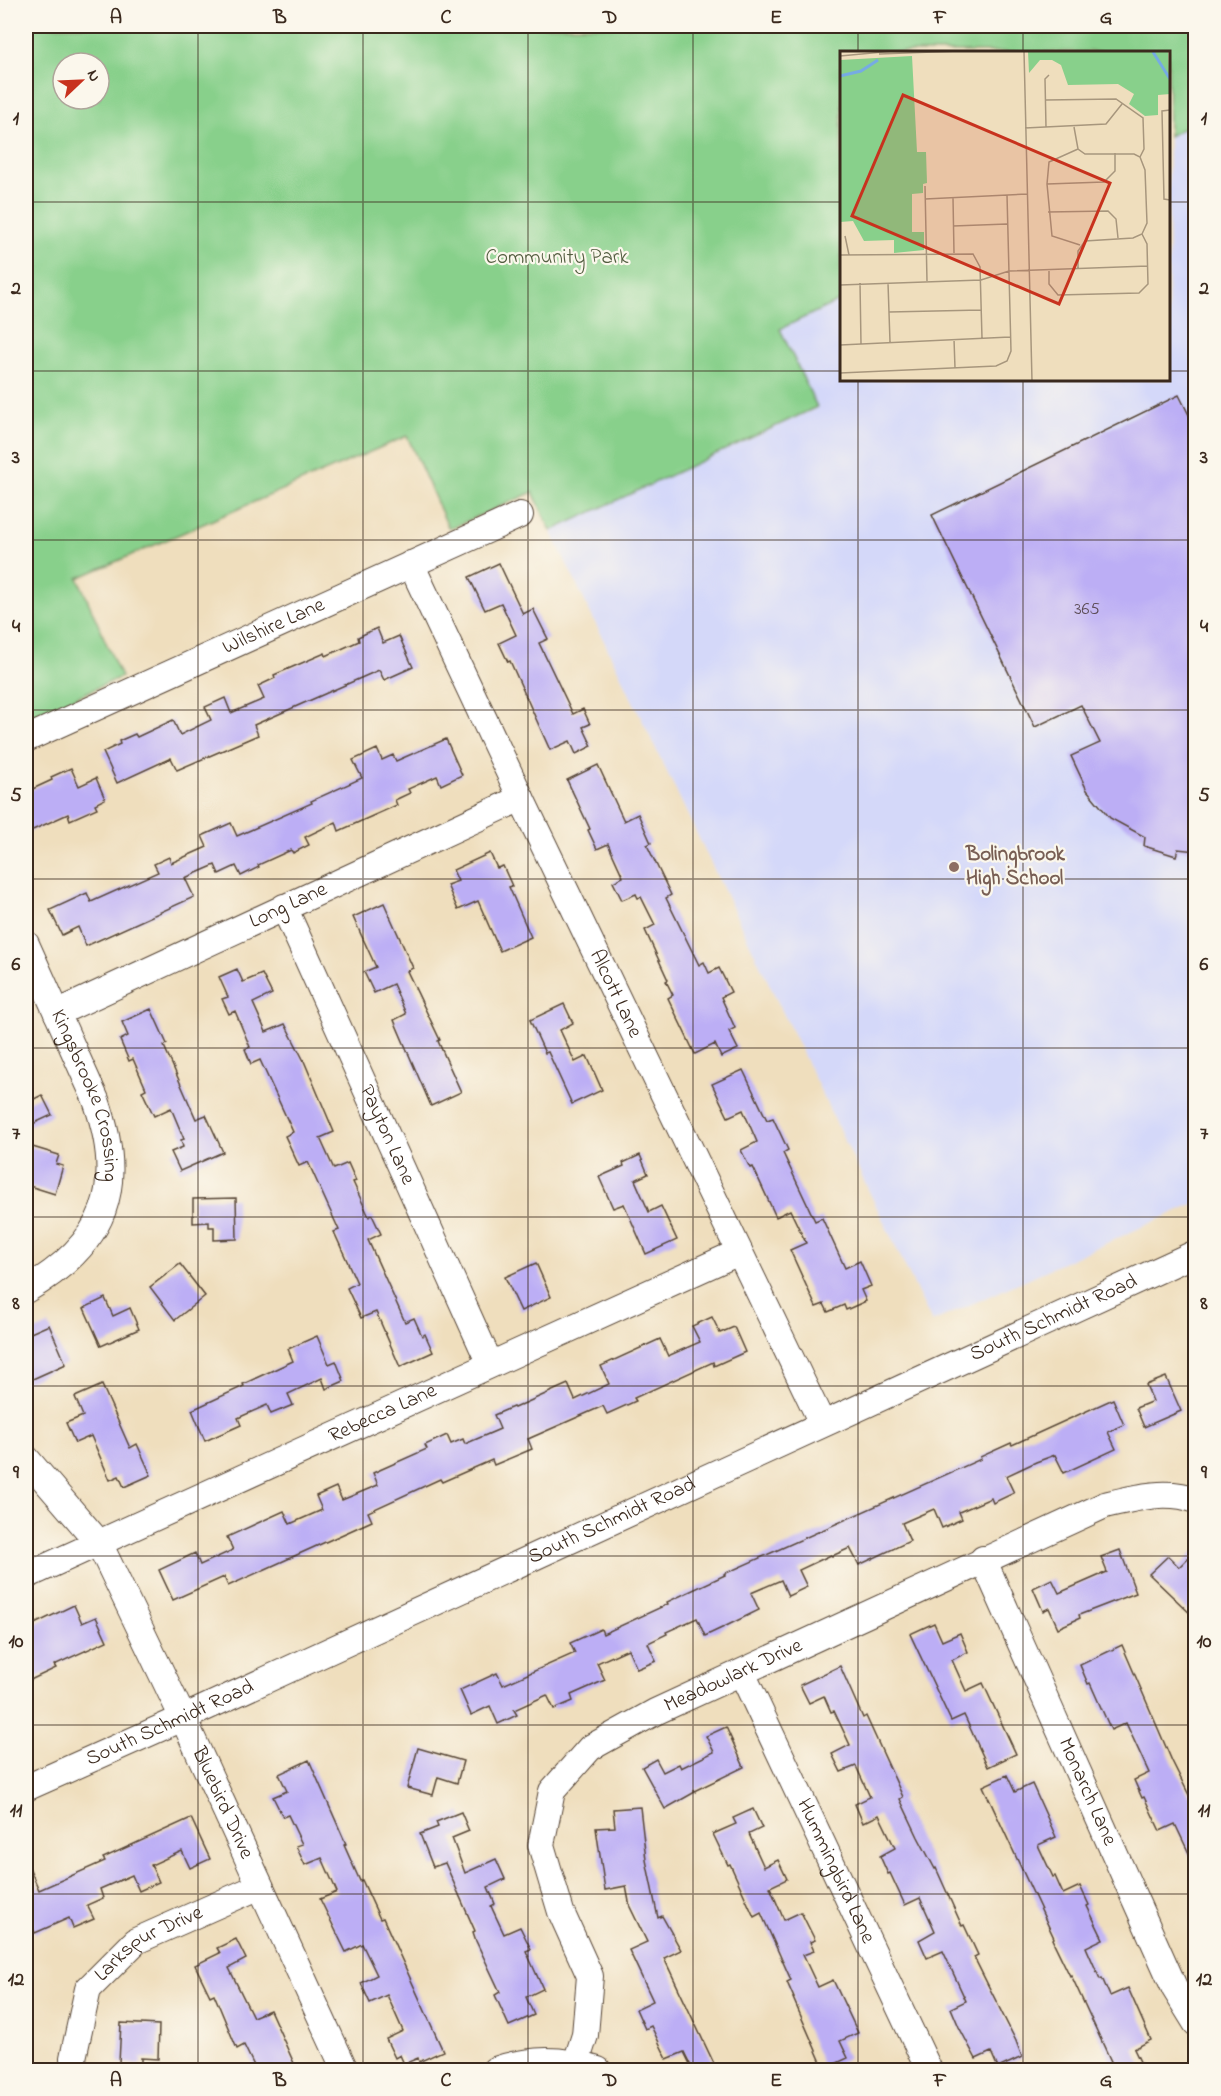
<svg xmlns="http://www.w3.org/2000/svg" width="1221" height="2096" font-family="'Indie Flower',sans-serif">
<style>
.built{fill:#d4d8f9}
.green{fill:#88d08b;stroke:#627d54;stroke-width:1.5;fill-rule:evenodd}
.building{fill:#bcaef5}
.lines{fill:none;stroke-linecap:round;stroke-linejoin:round}
.minor-casing{stroke:#564536;stroke-width:28}
.minor{stroke:#fff;stroke-width:26}
.grid{fill:none;stroke:#3b2a1e;stroke-width:1.5;stroke-opacity:0.55}
.education-dot{fill:#8d6e63;stroke:#fbf7ec;stroke-width:2}
.labels{text-anchor:middle;dominant-baseline:central;stroke-width:4.5;stroke-linejoin:round;paint-order:stroke}
.number-label{font-size:18px;fill:#5b4b54}
.park-label{font-size:21px;fill:#525c3f;stroke:#fbf7ec}
.street-label{font-size:21px;fill:#3b2a1e;stroke:#fbf7ec}
.education-label{font-size:21px;font-weight:bold;fill:#785e54;stroke:#fbf7ec;text-anchor:start}
.inset-river{fill:none;stroke:#76abe3;stroke-width:3}
.inset-road{fill:none;stroke:#a7967d;stroke-width:1.5}
.view{fill:#c8321e;fill-opacity:0.15;stroke:#c8321e;stroke-width:3}
.inset-edge{fill:none;stroke:#3b2a1e;stroke-width:3}
.neatline{fill:none;stroke:#3b2a1e;stroke-width:2}
.grid-label{font-size:20px;text-anchor:middle;font-weight:bold;fill:#3b2a1e}
</style>
<rect width="100%" height="100%" fill="#fbf7ec"/>
<filter id="ink" filterUnits="userSpaceOnUse"><feTurbulence type="fractalNoise" baseFrequency=".0167" numOctaves="2"/><feDisplacementMap in="SourceGraphic" scale="12" xChannelSelector="R" yChannelSelector="G"/><feConvolveMatrix kernelMatrix="1 2 1 2 8 2 1 2 1" color-interpolation-filters="sRGB"/></filter>
<filter id="wash" filterUnits="userSpaceOnUse"><feTurbulence type="fractalNoise" baseFrequency=".008" numOctaves="4" result="noise"/><feDisplacementMap in="SourceGraphic" scale="24" xChannelSelector="R" yChannelSelector="G"/><feGaussianBlur stdDeviation="1.35" result="paint"/><feColorMatrix in="noise" values="0 0 0 0 0 0 0 0 0 0 0 0 0 0 0 0 0 1.4 0 .05"/><feComposite in="paint" operator="in"/></filter>
<g filter="url(#wash)">
<rect width="100%" height="100%" fill="#efdebd"/>
<polygon class="built" points="1195,122 1195,1203 932,1322 551,531 817,408 780,329 841,300 842,380 1168,380 1169,136"/>
<path class="green" d="M 26,26 L 1195,26 L 1195,122 L 1169,136 L 1168,52 L 842,52 L 841,300 L 780,329 L 817,407 L 551,531 L 533,492 L 449,529 L 407,436 L 78,578 L 121,677 L 26,720 ZM 63,63 L 99,63 L 99,99 L 63,99 Z"/>
<g id="blocks">
<g class="building">
<polygon points="1179,395 1196,429 1196,851 1178,849 1176,856 1144,846 1145,837 1110,818 1087,790 1071,756 1100,743 1081,705 1035,727 932,515"/>
<polygon points="499,563 523,614 533,609 548,639 539,643 573,714 583,709 590,724 583,727 592,746 576,754 570,741 550,750 510,661 508,662 499,643 516,635 501,603 485,610 469,577"/>
<polygon points="377,628 383,643 399,636 413,667 384,680 379,670 254,725 258,735 228,748 177,770 171,758 117,783 103,752 120,744 119,741 135,734 137,737 173,720 180,735 211,720 205,707 225,698 231,713 264,699 258,686 275,678 274,675 325,653 326,656 359,641 358,637"/>
<polygon points="446,739 462,775 441,785 437,776 408,789 410,793 395,800 397,805 339,831 336,822 305,837 309,845 293,853 291,850 258,865 259,867 241,876 236,866 219,874 215,865 185,878 194,897 86,946 78,927 62,935 50,910 87,893 91,902 158,872 154,864 169,857 171,863 207,847 202,836 231,823 237,836 312,803 311,801 362,778 353,760 377,749 382,760 393,755 396,761"/>
<polygon points="598,765 624,821 638,814 651,843 647,845 671,895 666,898 699,965 704,962 709,973 719,968 731,992 721,997 735,1028 729,1031 738,1049 721,1057 715,1044 695,1054 668,998 673,995 666,981 668,980 645,930 655,925 641,897 638,898 636,894 622,900 613,882 623,877 608,844 597,849 588,830 590,829 567,780"/>
<polygon points="71,768 79,786 96,778 105,799 95,804 97,808 70,820 68,814 26,833 26,792 52,780 51,777"/>
<polygon points="490,853 497,868 503,866 512,886 509,887 531,937 500,951 478,901 458,910 447,885 458,881 453,870"/>
<polygon points="384,903 413,968 407,971 440,1040 438,1041 461,1092 431,1106 394,1020 406,1014 393,984 374,993 364,972 376,967 353,917"/>
<polygon points="237,969 243,982 262,974 272,994 253,1003 266,1032 285,1024 304,1061 334,1132 320,1138 334,1169 348,1163 356,1181 353,1182 369,1217 372,1215 381,1234 368,1240 405,1322 414,1318 422,1336 425,1334 433,1352 400,1367 376,1312 361,1318 347,1288 357,1283 334,1232 339,1230 308,1162 299,1166 285,1136 293,1132 260,1060 251,1064 245,1049 250,1047 235,1011 229,1014 222,999 228,997 219,977"/>
<polygon points="564,1004 573,1023 560,1030 575,1062 587,1056 602,1090 572,1104 548,1052 545,1053 530,1020"/>
<polygon points="151,1009 167,1044 164,1046 196,1119 206,1115 223,1152 180,1171 171,1152 183,1147 181,1140 184,1139 171,1108 154,1116 142,1091 146,1089 133,1059 129,1061 120,1040 128,1036 122,1022"/>
<polygon points="743,1070 767,1120 773,1118 788,1150 783,1153 815,1221 822,1218 845,1268 860,1261 871,1286 861,1290 866,1301 846,1310 844,1305 828,1312 824,1304 816,1307 790,1250 806,1243 790,1210 776,1217 753,1167 750,1168 741,1150 757,1142 743,1110 728,1117 712,1084"/>
<polygon points="42,1095 52,1115 26,1127 26,1103"/>
<polygon points="26,1145 59,1155 56,1164 63,1166 55,1194 26,1185"/>
<polygon points="640,1155 648,1174 635,1180 649,1212 661,1206 677,1240 646,1254 624,1204 613,1208 599,1177 624,1166 623,1163"/>
<polygon points="236,1198 237,1239 214,1240 214,1227 209,1227 209,1222 193,1223 193,1199"/>
<polygon points="536,1263 551,1297 521,1311 505,1277"/>
<polygon points="180,1264 205,1296 175,1320 150,1287"/>
<polygon points="105,1298 113,1316 130,1308 139,1329 101,1346 84,1308"/>
<polygon points="712,1317 720,1333 734,1327 745,1352 714,1366 713,1362 634,1398 636,1401 607,1414 603,1406 528,1439 532,1449 494,1465 492,1460 442,1482 440,1479 368,1512 372,1521 228,1586 224,1577 173,1600 159,1570 195,1553 200,1565 233,1550 227,1537 284,1511 290,1524 322,1510 316,1496 336,1487 342,1500 378,1485 373,1473 427,1449 425,1445 447,1435 451,1444 463,1439 465,1444 500,1429 494,1415 513,1407 514,1408 568,1384 575,1400 609,1384 601,1366 660,1339 668,1356 700,1342 692,1326"/>
<polygon points="49,1325 66,1364 26,1382 26,1335"/>
<polygon points="317,1336 329,1364 336,1361 344,1381 326,1389 322,1378 288,1394 293,1405 271,1414 267,1405 238,1418 241,1425 205,1441 192,1410 244,1386 243,1384 293,1361 288,1349"/>
<polygon points="1166,1377 1181,1411 1144,1427 1136,1408 1153,1401 1146,1385"/>
<polygon points="102,1385 130,1448 137,1444 151,1475 124,1487 119,1476 110,1480 91,1436 75,1443 66,1423 83,1416 75,1397"/>
<polygon points="1113,1399 1124,1425 1108,1432 1116,1449 1064,1473 1055,1455 1036,1462 1006,1476 1014,1493 993,1503 991,1498 959,1512 962,1519 942,1528 934,1509 902,1523 910,1541 859,1565 850,1548 832,1556 831,1555 799,1570 807,1587 788,1596 781,1580 751,1593 759,1610 724,1627 705,1636 697,1618 666,1632 667,1634 648,1643 656,1661 637,1669 628,1649 597,1663 605,1680 571,1695 573,1701 554,1709 547,1695 514,1710 517,1715 498,1724 490,1706 471,1715 460,1690 497,1673 503,1685 575,1653 570,1643 601,1629 603,1634 668,1604 667,1602 725,1575 724,1574 981,1459 980,1457 1011,1443 1012,1445"/>
<polygon points="1120,1550 1136,1593 1079,1615 1080,1618 1058,1628 1049,1608 1043,1611 1033,1588 1052,1579 1059,1593 1107,1572 1101,1557"/>
<polygon points="1196,1550 1196,1619 1149,1574 1168,1556 1179,1567"/>
<polygon points="74,1605 82,1623 96,1617 107,1641 54,1665 56,1668 26,1682 26,1628"/>
<polygon points="934,1623 942,1641 960,1633 968,1652 952,1660 966,1691 983,1683 1016,1754 988,1767 964,1715 951,1721 910,1634"/>
<polygon points="1122,1645 1172,1761 1189,1795 1196,1792 1196,1868 1175,1824 1160,1831 1144,1797 1142,1798 1134,1780 1149,1773 1126,1723 1111,1730 1090,1683 1088,1684 1080,1665"/>
<polygon points="840,1666 863,1718 866,1716 903,1797 900,1799 918,1837 935,1869 936,1868 962,1926 964,1925 978,1955 974,1957 1016,2041 1022,2057 998,2068 991,2052 976,2059 959,2027 951,2008 966,2001 943,1951 927,1958 919,1940 935,1931 920,1898 905,1905 890,1873 888,1874 880,1856 895,1848 879,1815 863,1823 855,1804 870,1797 856,1766 841,1772 832,1754 850,1745 834,1711 831,1712 824,1696 809,1703 800,1685"/>
<polygon points="726,1727 744,1767 694,1791 695,1792 665,1809 642,1767 656,1759 663,1772 679,1764 681,1768 714,1752 706,1736"/>
<polygon points="418,1748 463,1761 457,1783 438,1777 433,1795 407,1788"/>
<polygon points="309,1760 346,1844 344,1845 360,1881 362,1880 380,1919 383,1918 443,2051 419,2062 418,2058 404,2064 400,2055 395,2058 386,2039 403,2031 387,1995 370,2003 361,1983 377,1975 362,1944 346,1952 320,1899 337,1892 322,1858 305,1865 296,1846 302,1844 288,1815 283,1817 273,1797 287,1791 279,1774"/>
<polygon points="1007,1775 1015,1792 1032,1784 1056,1837 1038,1845 1053,1877 1055,1876 1063,1894 1080,1886 1089,1905 1087,1906 1103,1939 1086,1947 1100,1979 1102,1978 1110,1996 1128,1988 1151,2040 1134,2049 1144,2070 1115,2070 1071,1975 1070,1976 1052,1939 1054,1938 983,1786"/>
<polygon points="640,1807 646,1860 658,1918 662,1916 681,1950 664,1958 717,2070 693,2070 684,2052 667,2059 651,2026 645,2029 636,2009 653,2001 629,1950 647,1942 630,1907 626,1886 605,1890 596,1828 615,1827 613,1809"/>
<polygon points="753,1809 762,1828 749,1834 764,1867 778,1860 787,1879 770,1887 784,1920 801,1912 815,1940 810,1942 814,1951 803,1955 818,1987 833,1980 858,2033 840,2041 848,2058 824,2069 793,1998 794,1998 787,1982 791,1980 761,1913 754,1917 730,1864 728,1865 713,1834 736,1824 733,1818"/>
<polygon points="461,1812 469,1831 452,1838 465,1873 496,1859 505,1879 488,1887 495,1904 491,1906 504,1934 520,1927 531,1949 526,1951 543,1989 526,1997 534,2015 509,2026 495,1995 500,1992 476,1941 473,1932 475,1931 445,1863 433,1867 420,1834 438,1827 436,1822"/>
<polygon points="191,1818 210,1859 190,1868 182,1851 151,1865 159,1882 139,1891 132,1875 100,1889 103,1898 87,1905 94,1919 73,1928 69,1918 35,1933 26,1913 26,1860 39,1890 105,1861 103,1858"/>
<polygon points="236,1939 246,1959 229,1968 253,2017 270,2010 297,2070 256,2070 244,2045 237,2049 214,1994 210,1996 195,1965 220,1953 217,1948"/>
<polygon points="121,2023 159,2025 158,2059 141,2058 141,2064 119,2063"/>
</g>
</g>
</g>
<g filter="url(#ink)">
<use href="#blocks" fill-opacity="0" stroke="#564536" stroke-width="1.5"/>
<g class="lines">
<defs>
<g id="minor">
<path id="s1" d="M 411,564 L 521,798 L 822,1423"/>
<path id="s2" d="M 26,739 L 520,515"/>
<path id="s3" d="M 284,907 L 490,1364"/>
<path id="s4" d="M 26,944 L 96,1100 C 127,1188 106,1243 26,1290"/>
<path id="s5" d="M 57,1013 L 521,798"/>
<path id="s6" d="M 26,1458 L 99,1543 L 183,1718 L 345,2070"/>
<path id="s7" d="M 983,1559 L 1175,1989 L 1196,2023"/>
<path id="s8" d="M 26,1576 L 739,1252"/>
<path id="s9" d="M 742,1673 L 929,2070"/>
<path id="s10" d="M 26,1788 L 183,1718 L 1196,1253"/>
<path id="s11" d="M 576,2063 L 585,2035 L 590,1976 L 561,1912 L 541,1845 L 552,1791 L 590,1748 L 655,1712 L 1105,1505 C 1134,1498 1166,1489 1196,1500"/>
<path id="s12" d="M 75,2070 L 73,2058 L 88,1989 L 136,1941 L 260,1886"/>
<path d="M 495,2070 C 531,2058 562,2058 598,2070"/>
</g>
</defs>
<use href="#minor" class="minor-casing"/>
<use href="#minor" class="minor"/>
</g>
</g>
<path class="grid" d="M 198,26 L 198,2070M 363,26 L 363,2070M 528,26 L 528,2070M 693,26 L 693,2070M 858,26 L 858,52M 1023,26 L 1023,52M 26,202 L 842,202M 1168,202 L 1196,202M 26,371 L 842,371M 1168,371 L 1196,371M 858,380 L 858,2070M 1023,380 L 1023,2070M 26,540 L 1196,540M 26,710 L 1196,710M 26,879 L 1196,879M 26,1048 L 1196,1048M 26,1217 L 1196,1217M 26,1386 L 1196,1386M 26,1556 L 1196,1556M 26,1725 L 1196,1725M 26,1894 L 1196,1894"/>
<circle class="education-dot" cx="954" cy="867" r="6"/>
<g class="labels">
<g class="number-label">
<text x="1087" y="610">365</text>
</g>
<g class="park-label">
<text x="557" y="258">Community Park</text>
</g>
<g class="street-label">
<text stroke="none"><textPath href="#s2" startOffset="272">Wilshire Lane</textPath></text>
<text stroke="none"><textPath href="#s5" startOffset="255">Long Lane</textPath></text>
<text stroke="none"><textPath href="#s1" startOffset="476">Alcott Lane</textPath></text>
<text stroke="none"><textPath href="#s4" startOffset="164">Kingsbrooke Crossing</textPath></text>
<text stroke="none"><textPath href="#s3" startOffset="250">Payton Lane</textPath></text>
<text stroke="none"><textPath href="#s10" startOffset="1130">South Schmidt Road</textPath></text>
<text stroke="none"><textPath href="#s8" startOffset="392">Rebecca Lane</textPath></text>
<text stroke="none"><textPath href="#s10" startOffset="644">South Schmidt Road</textPath></text>
<text stroke="none"><textPath href="#s11" startOffset="502">Meadowlark Drive</textPath></text>
<text stroke="none"><textPath href="#s10" startOffset="158">South Schmidt Road</textPath></text>
<text stroke="none"><textPath href="#s7" startOffset="255">Monarch Lane</textPath></text>
<text stroke="none"><textPath href="#s6" startOffset="400">Bluebird Drive</textPath></text>
<text stroke="none"><textPath href="#s9" startOffset="219">Hummingbird Lane</textPath></text>
<text stroke="none"><textPath href="#s12" startOffset="160">Larkspur Drive</textPath></text>
</g>
<g class="education-label">
<text x="966" y="855">Bolingbrook<tspan x="966" dy="24">High School</tspan></text>
</g>
</g>
<g transform="translate(840 51)">
<rect width="330" height="330" fill="#efdebd"/>
<path d="M 188,0 L 328,0 L 330,43 L 318,44 L 318,64 L 305,65 L 289,53 L 294,43 L 278,33 L 228,34 L 221,14 L 212,9 L 200,9 L 189,22 ZM 72,5 L 77,101 L 86,101 L 87,132 L 83,133 L 83,142 L 72,143 L 72,181 L 84,181 L 84,199 L 54,202 L 54,189 L 24,190 L 13,170 L 0,171 L 0,9 Z" fill="#88d08b"/>
<path class="inset-river" d="M 313,1 L 330,28M 0,25 L 21,20 L 38,9"/>
<path class="inset-road" d="M 184,0 L 192,330M 39,3 L 120,0M 0,5 L 54,0M 206,49 L 276,48 L 303,67 L 304,98 L 300,106M 330,59 L 322,60 L 324,148 L 330,149M 206,76 L 205,28 L 209,24M 234,76 L 238,98 L 245,103 L 294,103 L 300,106 L 305,119 L 307,172 L 302,183 L 293,187 L 245,190 L 238,200 L 238,217M 185,77 L 266,73 L 282,53M 238,98 L 209,111 L 207,133 L 212,185 L 240,194M 207,133 L 264,131 L 275,120 L 275,102M 85,135 L 87,230M 113,147 L 114,202M 85,148 L 187,143M 208,161 L 268,160 L 276,168 L 278,187M 113,175 L 167,173M 5,185 L 9,204M 0,204 L 133,203 L 140,216 L 142,287M 209,218 L 209,233 L 218,244 L 299,242 L 308,233 L 307,193 L 302,183M 20,232 L 21,293M 48,232 L 50,291M 0,234 L 141,229 L 169,220 L 308,215M 49,261 L 141,259M 114,288 L 115,317M 0,294 L 170,286M 0,322 L 156,315 L 167,310 L 171,300 L 167,144"/>
<path class="view" d="M 63,44 L 270,132 L 219,253 L 12,165 Z"/>
<rect width="330" height="330" class="inset-edge"/>
</g>
<rect width="1221" height="2096" fill="none" stroke="#fbf7ec" stroke-width="66"/>
<g transform="translate(81 81) rotate(67)"><circle r="28" fill="#fbf7ec" stroke="#aea59a" stroke-width="1.5"/>
<path d="M0-4.5L10 22L0 15L-10 22Z" fill="#c8321e"/>
<text y="-9" font-size="16" font-weight="bold" text-anchor="middle" fill="#3b2a1e">N</text>
</g>
<rect x="33" y="33" width="1155" height="2030" class="neatline"/>
<g class="grid-label">
<text x="116" y="23">A</text>
<text x="280" y="23">B</text>
<text x="446" y="23">C</text>
<text x="610" y="23">D</text>
<text x="776" y="23">E</text>
<text x="940" y="23">F</text>
<text x="1106" y="23">G</text>
<text x="16" y="124">1</text>
<text x="1204" y="124">1</text>
<text x="16" y="294">2</text>
<text x="1204" y="294">2</text>
<text x="16" y="463">3</text>
<text x="1204" y="463">3</text>
<text x="16" y="632">4</text>
<text x="1204" y="632">4</text>
<text x="16" y="801">5</text>
<text x="1204" y="801">5</text>
<text x="16" y="970">6</text>
<text x="1204" y="970">6</text>
<text x="16" y="1139">7</text>
<text x="1204" y="1139">7</text>
<text x="16" y="1309">8</text>
<text x="1204" y="1309">8</text>
<text x="16" y="1478">9</text>
<text x="1204" y="1478">9</text>
<text x="16" y="1647">10</text>
<text x="1204" y="1647">10</text>
<text x="16" y="1816">11</text>
<text x="1204" y="1816">11</text>
<text x="16" y="1985">12</text>
<text x="1204" y="1985">12</text>
<text x="116" y="2086">A</text>
<text x="280" y="2086">B</text>
<text x="446" y="2086">C</text>
<text x="610" y="2086">D</text>
<text x="776" y="2086">E</text>
<text x="940" y="2086">F</text>
<text x="1106" y="2086">G</text>
</g>
</svg>
